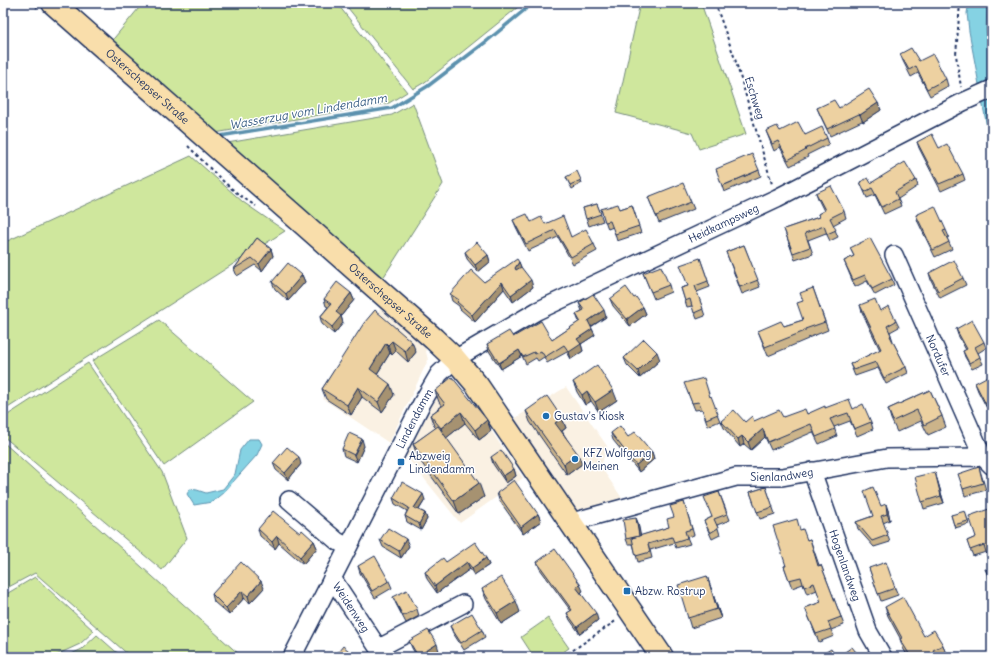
<svg xmlns="http://www.w3.org/2000/svg" width="995" height="660" font-family="Delius,sans-serif">
<style>
.built{fill:#faf1e3}
.green{fill:#cfe79d;stroke:#758b7e}
.water{fill:#85d2e3;stroke:#5b91ae}
.lines{fill:none;stroke-linecap:round;stroke-linejoin:round}
.stream{stroke:#5b91ae;stroke-width:3.5}
.minor-casing{stroke:#1b2f5e;stroke-width:20}
.major-casing{stroke:#1b2f5e;stroke-width:25}
.path{stroke:#1b2f5e;stroke-width:2;stroke-dasharray:3 3;stroke-linecap:butt}
.minor{stroke:#fff;stroke-width:17}
.major{stroke:#f9deab;stroke-width:22}
.wall{fill:#ccb48a;stroke:#1b2f5e}
.shaded-wall{fill:#a69271;stroke:#1b2f5e}
.building{fill:#edd1a1;stroke:#1b2f5e}
.poi-dot{fill:#1f6fb2;stroke:#fff;stroke-width:1.5}
.labels{text-anchor:middle;dominant-baseline:central;stroke-width:3;stroke-linejoin:round;paint-order:stroke}
.street-label{font-size:11px;fill:#1b2f5e;stroke:#fff}
.poi-label{font-size:11px;fill:#1b2f5e;stroke:#fff;text-anchor:start}
.water-label{font-size:12px;font-style:italic;fill:#3b6086;stroke:#fff}
</style>
<rect width="100%" height="100%" fill="#fff"/>
<filter id="ink" filterUnits="userSpaceOnUse"><feTurbulence type="fractalNoise" baseFrequency=".025" numOctaves="2"/><feDisplacementMap in="SourceGraphic" scale="8" xChannelSelector="R" yChannelSelector="G"/><feConvolveMatrix kernelMatrix="1 2 1 2 8 2 1 2 1" color-interpolation-filters="sRGB"/></filter>
<g filter="url(#ink)">
<g class="built">
<polygon points="381,307 425,347 428,360 389,443 323,399 341,375"/>
<polygon points="453,381 492,432 523,478 460,523 406,456 440,390"/>
<polygon points="566,387 607,446 601,467 626,504 578,516 512,420"/>
</g>
<g class="green">
<polygon points="143,3 240,3 241,5 339,6 407,92 389,103 215,133 110,43"/>
<polygon points="344,3 523,3 425,82 413,89"/>
<polygon points="640,3 701,3 746,134 699,149 692,133 616,113"/>
<polygon points="413,103 443,184 383,278 227,143 392,115"/>
<polygon points="191,156 243,202 285,231 3,411 3,243"/>
<polygon points="159,320 253,402 164,466 92,361"/>
<polygon points="88,363 162,472 187,538 162,570 3,436 3,418"/>
<polygon points="3,442 242,657 131,657 35,573 3,590"/>
<polygon points="35,577 94,631 80,644 52,657 3,657 3,596"/>
<polygon points="548,618 569,648 556,657 534,657 521,637"/>
<polygon points="97,635 122,657 65,657 82,649"/>
</g>
<g class="water">
<polygon points="969,3 987,3 986,31 992,60 992,154 969,31 967,13"/>
<polygon points="249,439 259,439 262,444 257,455 224,492 212,502 194,505 187,494 190,489 197,490 206,493 223,489 235,474 240,450"/>
</g>
<g class="lines">
<polyline class="stream" points="220,136 392,108 428,86 487,41 533,3"/>
<defs>
<g id="minor">
<path id="s1" d="M 894,255 L 983,457"/>
<path id="s2" d="M 812,471 L 868,631 L 883,657"/>
<polyline points="289,500 337,541 348,547"/>
<path id="s3" d="M 572,522 L 736,477 L 782,477 L 887,458 L 983,457 L 992,466"/>
<path id="s4" d="M 332,578 L 384,657"/>
<polyline points="379,648 463,604"/>
<path id="s5" d="M 292,657 L 422,403 L 439,374 L 455,359 L 537,311 L 777,198 L 963,102 L 992,89"/>
</g>
<g id="major">
<path id="s6" d="M 53,3 L 434,339 L 455,359 L 477,385 L 662,657"/>
</g>
</defs>
<use href="#minor" class="minor-casing"/>
<use href="#major" class="major-casing"/>
<g class="path">
<polyline points="32,3 37,8"/>
<polyline points="715,3 735,59 772,184"/>
<polyline points="960,3 956,55 961,87"/>
<path d="M 188,146 C 209,167 230,191 256,206"/>
<polyline points="563,657 617,620"/>
</g>
<use href="#minor" class="minor"/>
<use href="#major" class="major"/>
</g>
<g class="wall">
<polygon points="900,54 919,61 946,79 948,86 930,96 918,73 911,77 903,61"/>
<polygon points="878,103 881,110 863,122 862,121 830,136 820,115 817,108 839,108"/>
<polygon points="766,131 780,131 827,138 829,144 807,155 808,157 790,166 780,147 774,151"/>
<polygon points="917,142 939,148 963,174 965,180 941,191 919,148"/>
<polygon points="759,170 761,176 724,192 722,186"/>
<polygon points="566,177 581,180 582,183 572,189"/>
<polygon points="916,180 918,186 898,199 901,206 884,214 875,195 867,198 860,182 871,183"/>
<polygon points="816,193 844,211 846,218 833,225 838,237 830,241 826,233 808,240 813,254 795,260 784,229 819,217 818,214 824,211 819,201"/>
<polygon points="648,197 691,202 694,209 659,223"/>
<polygon points="597,204 603,221 589,226 583,208"/>
<polygon points="632,205 641,233 617,241 613,227 608,229 601,209 620,209"/>
<polygon points="916,215 946,230 949,237 947,238 952,249 935,257 918,222"/>
<polygon points="513,220 545,224 571,237 594,244 597,251 573,264 558,237 528,251 516,227"/>
<polygon points="257,238 271,249 273,256 262,271 255,265 237,276 234,269"/>
<polygon points="744,245 760,287 742,294 726,252"/>
<polygon points="850,248 892,279 894,285 875,295 867,281 855,287 844,261 854,256"/>
<polygon points="465,252 488,255 490,262 478,272 467,259"/>
<polygon points="700,258 710,287 697,292 705,316 697,319 692,306 687,307 681,288 688,286"/>
<polygon points="519,262 521,268 533,287 513,302 504,289 475,322 460,309 459,306 452,301 450,294 484,282"/>
<polygon points="643,273 669,285 671,292 654,299"/>
<polygon points="929,273 963,278 966,285 940,298 931,280"/>
<polygon points="302,275 305,282 288,301 275,289 272,282"/>
<polygon points="813,288 828,330 808,338 808,339 768,356 758,331 784,326 803,320 803,301"/>
<polygon points="351,293 354,300 341,316 343,323 334,334 322,324 320,317 328,307 326,306 324,299"/>
<polygon points="634,298 643,307 646,314 630,326 613,306 610,299"/>
<polygon points="579,303 606,317 591,327 595,335 581,344 583,351 571,359 567,352 547,363 544,357 538,361 536,358 526,364 522,356 501,369 489,351 487,344 513,337 552,340 579,322 576,314 582,311"/>
<polygon points="860,305 880,311 896,321 899,327 890,332 893,341 893,342 906,367 908,373 886,384 878,368 855,376 850,364 880,350 862,312"/>
<polygon points="375,310 416,352 408,362 396,351 392,355 390,353 377,374 394,395 382,412 362,397 351,415 326,399 322,389"/>
<polygon points="956,329 984,342 986,348 978,353 983,364 972,369 965,357 963,351 966,350 958,335"/>
<polygon points="624,358 660,360 640,378 627,365"/>
<polygon points="992,379 992,418 978,391 975,383"/>
<polygon points="573,382 617,400 599,412 591,401 585,405 577,392"/>
<polygon points="687,390 710,397 720,421 708,426 702,409 695,410"/>
<polygon points="930,390 942,416 946,427 928,435 921,421 897,432 891,419 888,409"/>
<polygon points="435,391 487,420 491,431 479,440 465,423 446,438 484,497 459,514 418,458 413,444 436,428 434,426 430,415 442,406 439,402"/>
<polygon points="825,408 853,409 871,422 873,429 857,436 850,421 834,427 837,436 819,444 813,432 771,450 765,437 751,450 744,444 740,447 724,428 721,421 745,422 807,414"/>
<polygon points="526,411 562,418 566,428 562,431 582,464 567,475 530,422"/>
<polygon points="611,433 628,437 652,452 654,459 639,472 613,440"/>
<polygon points="364,446 357,462 344,456 342,449"/>
<polygon points="491,457 514,469 516,476 506,483 493,464"/>
<polygon points="273,463 301,464 288,480 276,470"/>
<polygon points="979,467 986,490 965,496 963,489"/>
<polygon points="937,479 944,503 924,509 922,502"/>
<polygon points="766,487 775,514 760,519 750,492"/>
<polygon points="719,492 730,520 717,525 720,535 712,539 704,521 712,517"/>
<polygon points="497,493 538,514 541,521 523,534 499,500"/>
<polygon points="393,498 425,500 419,510 425,513 427,519 421,530 407,522 405,516 407,511 395,504"/>
<polygon points="684,502 694,535 687,537 690,544 676,548 674,543 650,550 652,558 638,562 633,544 628,544 626,539 636,518 638,523 640,536 669,527 674,517"/>
<polygon points="881,506 888,510 890,520 883,523 890,542 874,547 858,529 856,522 873,516"/>
<polygon points="951,515 966,515 969,524 955,528"/>
<polygon points="992,517 992,583 988,576 985,569 992,572 986,552 973,556 967,541 976,537"/>
<polygon points="258,529 300,533 314,541 317,548 303,564 279,543 275,549 260,536"/>
<polygon points="801,530 807,540 810,539 819,565 821,565 844,625 831,630 834,636 819,642 805,608 821,602 817,590 807,594 803,584 792,588 784,566 786,566"/>
<polygon points="380,540 409,546 401,558 383,547"/>
<polygon points="486,558 489,565 474,575 470,569 437,593 427,579 425,572 446,562"/>
<polygon points="537,562 583,591 581,593 598,620 580,634 570,620 567,613 571,611 540,569"/>
<polygon points="358,566 389,581 392,588 375,598 360,573"/>
<polygon points="869,568 895,588 898,595 881,601"/>
<polygon points="710,585 721,618 691,628 688,618"/>
<polygon points="264,588 250,603 244,598 229,615 214,602 212,594"/>
<polygon points="482,589 520,612 501,624 486,599"/>
<polygon points="393,597 417,609 419,616 406,623 396,604"/>
<polygon points="885,607 924,636 943,645 946,654 941,657 908,657 903,648 900,639 900,638 888,616"/>
<polygon points="450,626 482,630 485,637 464,650 453,633"/>
<polygon points="409,641 439,651 430,657 417,657 412,648"/>
</g>
<g class="shaded-wall">
<polygon points="878,103 881,110 863,122 860,115"/>
<polygon points="271,249 273,256 262,271 259,264"/>
<polygon points="488,255 490,262 478,272 475,265"/>
<polygon points="519,262 522,269 517,275 515,268"/>
<polygon points="302,275 305,282 288,301 286,294"/>
<polygon points="531,280 533,287 513,302 511,295"/>
<polygon points="502,282 504,289 475,322 472,315"/>
<polygon points="351,293 354,300 341,316 343,323 334,334 332,327 336,312"/>
<polygon points="643,307 646,314 630,326 627,319"/>
<polygon points="604,310 606,317 590,327 588,321"/>
<polygon points="592,329 595,335 581,344 583,351 571,359 569,352 577,339"/>
<polygon points="392,341 396,351 392,355 388,345"/>
<polygon points="412,342 416,352 408,362 405,351"/>
<polygon points="386,343 390,353 373,380 370,369"/>
<polygon points="519,350 522,356 501,369 499,363"/>
<polygon points="657,352 660,360 640,378 638,371"/>
<polygon points="390,384 394,395 382,412 378,402"/>
<polygon points="358,387 362,397 351,415 347,405"/>
<polygon points="613,390 617,400 599,412 595,402"/>
<polygon points="587,391 591,401 585,405 582,395"/>
<polygon points="461,412 465,423 445,439 441,428"/>
<polygon points="562,418 566,428 559,433 555,423"/>
<polygon points="487,420 491,431 479,440 475,430"/>
<polygon points="763,429 765,437 751,450 748,442"/>
<polygon points="742,436 744,444 740,447 738,439"/>
<polygon points="362,439 364,446 357,462 354,455"/>
<polygon points="652,452 654,459 639,472 636,465"/>
<polygon points="578,454 582,464 567,475 564,464"/>
<polygon points="299,457 301,464 288,480 285,473"/>
<polygon points="514,469 516,476 506,483 503,476"/>
<polygon points="935,472 937,479 944,503 941,496"/>
<polygon points="479,483 484,497 459,514 454,501"/>
<polygon points="423,494 425,500 416,514 414,508"/>
<polygon points="886,504 888,510 890,520 887,514"/>
<polygon points="425,513 427,519 421,530 419,524"/>
<polygon points="538,514 541,521 523,534 521,527"/>
<polygon points="636,518 638,523 642,542 639,536"/>
<polygon points="277,536 279,543 275,549 272,542"/>
<polygon points="406,539 409,546 401,558 399,551"/>
<polygon points="314,541 317,548 303,564 300,557"/>
<polygon points="486,558 489,565 474,575 472,568"/>
<polygon points="467,562 470,569 437,593 435,586"/>
<polygon points="707,576 721,618 717,609"/>
<polygon points="261,581 264,588 250,603 248,596"/>
<polygon points="580,584 583,591 579,594 576,587"/>
<polygon points="242,591 244,598 229,615 226,608"/>
<polygon points="516,601 520,612 501,624 497,613"/>
<polygon points="596,613 598,620 580,634 577,627"/>
<polygon points="437,644 439,651 430,657 419,657 418,656"/>
</g>
<g class="building">
<polygon points="911,48 919,61 933,54 946,79 927,89 916,66 909,70 900,54"/>
<polygon points="869,89 878,103 860,115 859,114 827,129 817,108 834,100 839,108"/>
<polygon points="798,122 805,135 822,127 827,138 805,149 806,150 788,160 778,141 772,144 766,131 777,126 780,131"/>
<polygon points="932,134 939,148 947,144 963,174 939,184 917,142"/>
<polygon points="752,154 759,170 722,186 716,169"/>
<polygon points="905,162 916,180 895,192 898,199 882,207 872,188 865,192 860,182 868,178 871,183"/>
<polygon points="577,171 581,180 570,185 566,177"/>
<polygon points="683,183 691,202 656,216 648,197"/>
<polygon points="831,186 844,211 830,218 836,230 827,234 824,226 805,233 810,247 793,253 784,229 819,217 818,214 825,210 816,193"/>
<polygon points="597,204 601,214 586,219 583,208"/>
<polygon points="618,204 620,209 632,205 639,226 615,234 610,221 605,222 601,209"/>
<polygon points="935,206 946,230 943,231 949,242 933,250 916,215"/>
<polygon points="527,214 531,222 541,217 545,224 563,216 571,237 586,229 594,244 571,257 555,230 526,244 513,220"/>
<polygon points="257,238 271,249 259,264 252,258 234,269"/>
<polygon points="870,238 892,279 872,289 865,275 853,280 844,261 854,256 850,248"/>
<polygon points="477,242 488,255 475,265 465,252"/>
<polygon points="744,245 758,280 740,287 726,252"/>
<polygon points="700,258 708,281 695,286 703,309 694,313 690,299 685,301 681,288 688,286 680,265"/>
<polygon points="517,259 519,262 515,268 516,270 521,267 531,280 511,295 502,282 472,315 457,302 459,300 450,294 471,270 484,282"/>
<polygon points="954,260 963,278 938,291 929,273"/>
<polygon points="288,263 302,275 286,294 272,282"/>
<polygon points="661,266 669,285 651,292 643,273"/>
<polygon points="337,282 351,293 336,312 341,316 332,327 320,317 331,304 324,299"/>
<polygon points="626,287 634,298 636,297 643,307 627,319 610,299"/>
<polygon points="813,288 825,322 805,329 805,331 765,347 758,331 781,321 784,326 803,320 797,303 803,301 800,293"/>
<polygon points="593,294 604,310 588,321 592,329 577,339 581,344 569,352 564,345 545,357 541,351 535,354 534,352 523,357 519,350 499,363 487,344 509,331 513,337 541,321 552,340 580,321 576,314 584,310 579,303"/>
<polygon points="875,299 880,311 889,306 896,321 887,326 891,335 890,336 906,367 884,378 876,362 853,370 850,364 881,349 860,305"/>
<polygon points="375,310 412,342 405,351 392,341 388,345 386,343 370,369 390,384 378,402 358,387 347,405 322,389 364,323"/>
<polygon points="972,320 984,342 975,347 980,357 969,363 963,351 967,349 956,329"/>
<polygon points="644,339 657,352 638,371 624,358"/>
<polygon points="597,365 613,390 595,402 587,391 582,395 573,382"/>
<polygon points="990,375 992,379 992,413 991,414 975,383"/>
<polygon points="452,377 487,420 475,430 461,412 441,428 430,415 445,404 435,391"/>
<polygon points="704,378 710,397 711,396 718,414 706,419 699,402 692,403 684,383"/>
<polygon points="930,390 942,416 924,425 917,410 893,421 888,409"/>
<polygon points="547,396 562,418 555,423 578,454 564,464 526,411"/>
<polygon points="849,399 853,409 863,404 871,422 854,429 848,413 830,419 835,429 816,437 811,424 768,442 763,429 748,442 742,436 738,439 721,421 734,410 745,422 752,416 754,421 779,410 783,417 805,409 807,414 825,406 825,408"/>
<polygon points="438,426 479,483 454,501 413,444"/>
<polygon points="620,426 628,437 635,432 652,452 636,465 611,433"/>
<polygon points="349,433 362,439 354,455 342,449"/>
<polygon points="287,447 299,457 285,473 273,463"/>
<polygon points="501,450 514,469 503,476 491,457"/>
<polygon points="979,467 983,483 963,489 958,474"/>
<polygon points="935,472 941,496 922,502 915,477"/>
<polygon points="514,480 538,514 521,527 497,493"/>
<polygon points="402,482 423,494 414,508 425,513 419,524 405,516 409,508 393,498"/>
<polygon points="766,487 773,507 757,512 750,492"/>
<polygon points="873,487 881,506 886,504 887,514 881,516 888,535 872,541 856,522 873,516 864,491"/>
<polygon points="719,492 727,514 714,519 718,528 710,533 704,521 712,517 704,497"/>
<polygon points="684,502 692,529 685,531 687,538 674,542 672,537 648,544 650,552 636,556 632,538 669,527 667,519 674,517 670,506"/>
<polygon points="989,509 992,517 992,565 990,566 984,545 970,550 967,541 976,537 969,516"/>
<polygon points="273,511 300,533 302,530 314,541 300,557 277,536 272,542 258,529"/>
<polygon points="965,511 968,521 954,525 951,515"/>
<polygon points="636,518 639,536 626,539 623,520"/>
<polygon points="797,519 800,530 803,529 807,540 810,539 818,566 821,565 841,617 828,622 831,629 816,634 805,608 821,602 814,583 804,587 801,577 789,580 784,566 786,566 773,526"/>
<polygon points="388,528 406,539 399,551 380,540"/>
<polygon points="475,542 486,558 472,568 467,562 435,586 425,572 443,558 446,562"/>
<polygon points="555,549 580,584 576,587 596,613 577,627 567,613 572,610 537,562"/>
<polygon points="375,556 389,581 372,591 358,566"/>
<polygon points="241,562 261,581 248,596 242,591 226,608 212,594"/>
<polygon points="886,562 895,588 878,594 869,568"/>
<polygon points="985,569 992,572 992,580"/>
<polygon points="707,576 717,609 688,618 678,585"/>
<polygon points="501,577 516,601 497,613 482,589"/>
<polygon points="407,590 417,609 403,616 393,597"/>
<polygon points="903,597 924,636 934,630 943,645 933,650 937,657 911,657 900,639 902,638 885,607"/>
<polygon points="472,613 482,630 461,643 450,626"/>
<polygon points="428,630 437,644 418,656 409,641"/>
<polygon points="343,646 354,655 352,657 334,657"/>
<polygon points="852,647 860,657 838,657"/>
<polygon points="831,649 836,657 824,657 823,654"/>
<polygon points="717,652 721,657 710,657"/>
</g>
</g>
<g class="poi-dot">
<circle cx="546" cy="416" r="4"/>
<circle cx="575" cy="459" r="4"/>
<rect x="397" y="458" width="8" height="8" rx="2"/>
<rect x="623" y="587" width="8" height="8" rx="2"/>
</g>
<g class="labels">
<g class="street-label">
<text stroke="none"><textPath href="#s6" startOffset="126">Osterschepser Straße</textPath></text>
<text transform="translate(755 98) rotate(73)">Eschweg</text>
<text stroke="none"><textPath href="#s5" startOffset="642">Heidkampsweg</textPath></text>
<text stroke="none"><textPath href="#s6" startOffset="450">Osterschepser Straße</textPath></text>
<text stroke="none"><textPath href="#s1" startOffset="110">Nordufer</textPath></text>
<text stroke="none"><textPath href="#s5" startOffset="268">Lindendamm</textPath></text>
<text stroke="none"><textPath href="#s3" startOffset="216">Sienlandweg</textPath></text>
<text stroke="none"><textPath href="#s2" startOffset="100">Hogenlandweg</textPath></text>
<text stroke="none"><textPath href="#s4" startOffset="35">Weidenweg</textPath></text>
</g>
<g class="poi-label">
<text x="554" y="416">Gustav's Kiosk</text>
<text x="583" y="453">KFZ Wolfgang<tspan x="583" dy="13">Meinen</tspan></text>
<text x="409" y="456">Abzweig<tspan x="409" dy="13">Lindendamm</tspan></text>
<text x="635" y="591">Abzw. Rostrup</text>
</g>
<g class="water-label">
<text transform="translate(308 111) rotate(-10)">Wasserzug vom Lindendamm</text>
</g>
</g>
<rect width="995" height="660" fill="none" stroke="#fff" stroke-width="16"/>
<rect x="8" y="8" width="979" height="644" fill="none" stroke="#1b2f5e" stroke-width="1.5" filter="url(#ink)"/>
</svg>
